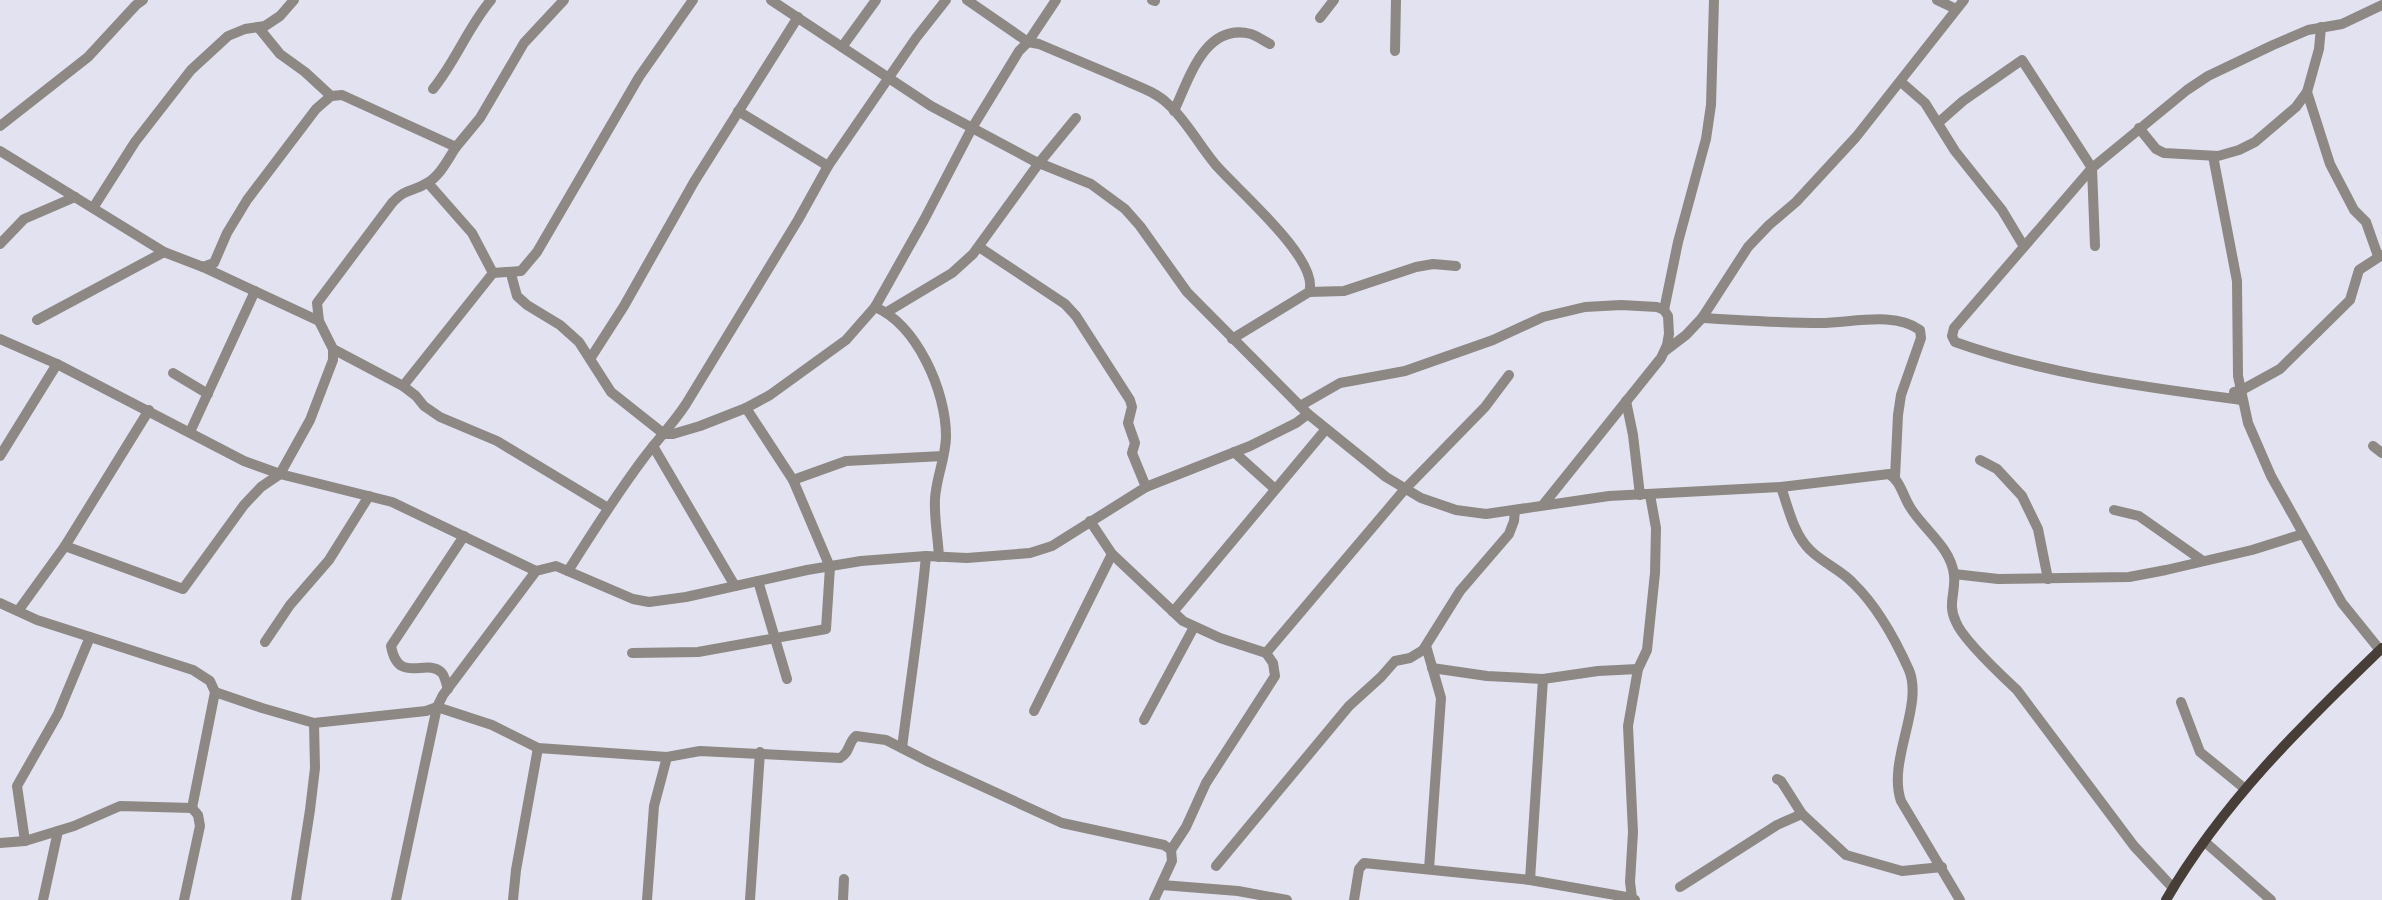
<svg xmlns="http://www.w3.org/2000/svg" width="2382" height="900" font-family="Literata,serif">
<style>
.lines{fill:none;stroke-linecap:round;stroke-linejoin:round}
.minor{stroke:#8d8883;stroke-width:10}
.major{stroke:#463e37;stroke-width:10}
</style>
<rect width="100%" height="100%" fill="#e2e2f1"/>
<g class="lines">
<g class="minor">
<path d="M 771,0 L 931,106 L 1034,161 L 1091,184 L 1125,209 L 1140,226 L 1187,292 L 1308,414 L 1386,477 L 1421,498 L 1456,510 L 1486,514 L 1609,496 L 1781,487 L 1889,474 C 1900,480 1903,496 1910,507 C 1923,529 1951,547 1954,575 C 1956,593 1947,604 1956,622 C 1963,640 2002,676 2017,690 L 2134,846 L 2173,888"/>
<path d="M 967,0 L 1028,42 L 1039,44 C 1065,55 1091,66 1117,77 C 1134,85 1155,91 1168,104 C 1186,120 1199,145 1215,164 C 1235,188 1321,260 1309,292 L 1232,339"/>
<polyline points="1152,0 1155,1"/>
<polyline points="1937,0 1956,9"/>
<polyline points="1320,18 1334,0"/>
<polyline points="258,27 280,54 305,72 331,96"/>
<polyline points="842,47 876,0"/>
<polyline points="1395,51 1396,0"/>
<polyline points="1901,82 1925,103 1955,151 2002,210 2023,245"/>
<path d="M 433,89 C 456,61 468,27 491,0"/>
<polyline points="2307,92 2330,164 2354,210 2366,222 2378,256"/>
<polyline points="738,111 828,166"/>
<path d="M 1174,111 C 1189,79 1205,22 1251,34 C 1257,36 1264,41 1270,44"/>
<polyline points="1938,123 1963,101 2022,60 2092,168 2095,246"/>
<polyline points="0,126 88,57 136,5 143,0"/>
<polyline points="2139,128 2156,149 2164,153 2218,156 2239,150 2255,142 2296,107 2307,92 2319,49 2321,27"/>
<polyline points="0,151 164,252 203,267 214,263 227,233 247,200 316,109 331,96 342,95 456,147 480,118 524,43 564,0"/>
<polyline points="2213,156 2237,281 2238,376 2248,423 2271,476 2342,603 2380,650"/>
<polyline points="428,183 472,233 493,273"/>
<polyline points="93,208 135,142 191,70 228,36 245,29 265,26 280,16 294,0"/>
<polyline points="0,244 24,219 75,197"/>
<polyline points="979,247 1065,304 1076,316 1130,400 1132,407 1128,423 1135,443 1132,453 1146,487"/>
<polyline points="203,267 319,321"/>
<polyline points="511,274 517,296 527,305 560,325 579,342 611,392 664,434 673,434 700,426 746,408 770,395 846,340 875,307 924,220 972,128 1019,51 1028,42 1056,0"/>
<polyline points="1309,292 1344,291 1416,267 1433,264 1456,266"/>
<path d="M 875,307 C 917,325 946,391 946,436 C 946,457 936,478 935,499 C 934,518 938,538 939,557"/>
<polyline points="1664,310 1678,242 1706,139 1711,105 1714,0"/>
<polyline points="887,312 952,273 973,254 1039,163 1076,118"/>
<path d="M 1702,318 C 1742,320 1781,323 1821,323 C 1851,323 1894,311 1920,330 L 1921,338 L 1901,395 L 1898,415 L 1895,477"/>
<polyline points="37,320 164,252"/>
<polyline points="0,339 57,364 244,461 280,474 392,502 536,571"/>
<polyline points="333,349 403,386 416,396 424,406 440,417 497,441 608,508"/>
<polyline points="1665,351 1686,335 1702,318 1748,247 1769,225 1796,202 1856,137 1964,0"/>
<polyline points="590,359 624,306 694,182 798,17"/>
<polyline points="173,373 208,394"/>
<polyline points="403,386 493,273 521,271 537,252 639,77 693,0"/>
<polyline points="2234,392 2240,391 2280,369 2350,300 2359,270 2382,255"/>
<path d="M 2242,400 C 2145,387 2048,375 1955,342 L 1952,336 L 1954,328 L 2092,168 L 2187,90 L 2208,76 L 2273,45 L 2308,30 L 2342,24 L 2382,5"/>
<polyline points="1626,401 1633,435 1640,495"/>
<polyline points="1300,406 1340,383 1405,371 1493,340 1543,317 1585,307 1621,305 1657,307 1664,310 1668,316 1669,334 1667,345 1661,358 1543,505"/>
<polyline points="190,432 255,291"/>
<polyline points="653,446 735,586"/>
<polyline points="2373,446 2382,453"/>
<polyline points="1234,452 1275,489"/>
<polyline points="0,456 57,364"/>
<polyline points="1980,460 1997,469 2022,496 2038,529 2048,579"/>
<polyline points="793,480 846,461 943,456"/>
<path d="M 1781,487 C 1788,507 1794,535 1810,550 C 1823,563 1841,570 1853,583 C 1876,605 1896,641 1909,670 C 1924,706 1887,761 1901,801 L 1960,900"/>
<polyline points="2114,510 2139,516 2203,561"/>
<polyline points="1090,521 1112,554 1183,621 1220,638 1266,653 1273,663 1275,676 1206,783 1186,827 1171,850"/>
<polyline points="65,546 149,410"/>
<path d="M 568,571 C 592,533 616,495 643,459 C 657,440 673,424 686,404 L 798,220 L 828,166 L 916,38 L 946,0"/>
<polyline points="1954,574 1998,579 2129,577 2166,570 2252,550 2303,534"/>
<polyline points="758,581 787,679"/>
<polyline points="0,603 37,620 193,670 210,681 215,692 192,808 120,806 74,826 25,841 0,843"/>
<path d="M 18,611 L 65,546 L 183,589 L 244,505 L 261,487 L 280,474 L 310,420 L 333,360 L 333,349 L 319,321 L 317,303 L 392,203 C 407,187 411,193 427,183 C 440,176 448,159 456,147"/>
<polyline points="1173,612 1326,429"/>
<polyline points="265,642 290,605 329,560 369,496"/>
<polyline points="1426,646 1441,698 1429,869"/>
<polyline points="632,653 698,652 826,629 830,567 793,480 746,408"/>
<polyline points="1266,653 1405,489 1485,407 1509,375"/>
<polyline points="1432,668 1487,676 1543,679 1598,671 1638,669"/>
<path d="M 448,689 C 446,684 445,675 441,672 C 426,658 398,685 391,646 L 464,536"/>
<polyline points="215,692 262,708 314,723 426,711 437,707 443,695 536,571 556,566 633,599 649,602 686,597 807,570 861,561 926,556 967,558 1030,553 1052,546 1146,487 1250,446 1296,423 1308,414"/>
<polyline points="2181,702 2200,752 2244,788"/>
<polyline points="1034,711 1112,554"/>
<polyline points="1144,720 1194,627"/>
<path d="M 902,748 C 910,684 920,621 926,556"/>
<polyline points="1777,779 1781,781 1802,814 1846,855 1902,871 1942,867"/>
<polyline points="25,841 17,786 58,714 90,637"/>
<polyline points="2205,842 2271,900"/>
<polyline points="1216,866 1349,706 1381,677 1395,661 1410,658 1423,650 1460,591 1509,534 1514,521 1515,510"/>
<polyline points="1530,880 1543,679"/>
<polyline points="1162,885 1238,891 1287,900"/>
<polyline points="1680,887 1777,825 1802,814"/>
<polyline points="43,900 58,831"/>
<polyline points="184,900 200,826 198,815 192,808"/>
<polyline points="296,900 310,810 315,768 314,723"/>
<path d="M 396,900 L 437,707 L 492,725 L 538,748 L 667,757 L 700,751 L 840,758 C 850,753 848,742 856,736 L 886,740 L 929,762 L 1062,823 L 1164,845 L 1171,850 L 1172,861 L 1154,900"/>
<polyline points="513,900 516,870 538,748"/>
<polyline points="647,900 654,806 667,757"/>
<polyline points="750,900 760,752"/>
<polyline points="843,900 844,879"/>
<polyline points="1354,900 1359,869 1364,863 1530,880 1632,898"/>
<polyline points="1635,900 1632,898 1630,882 1633,832 1628,726 1638,669 1647,650 1655,573 1656,528 1650,495"/>
</g>
<path class="major" d="M 2166,900 C 2222,803 2302,725 2382,648"/>
</g>
</svg>
